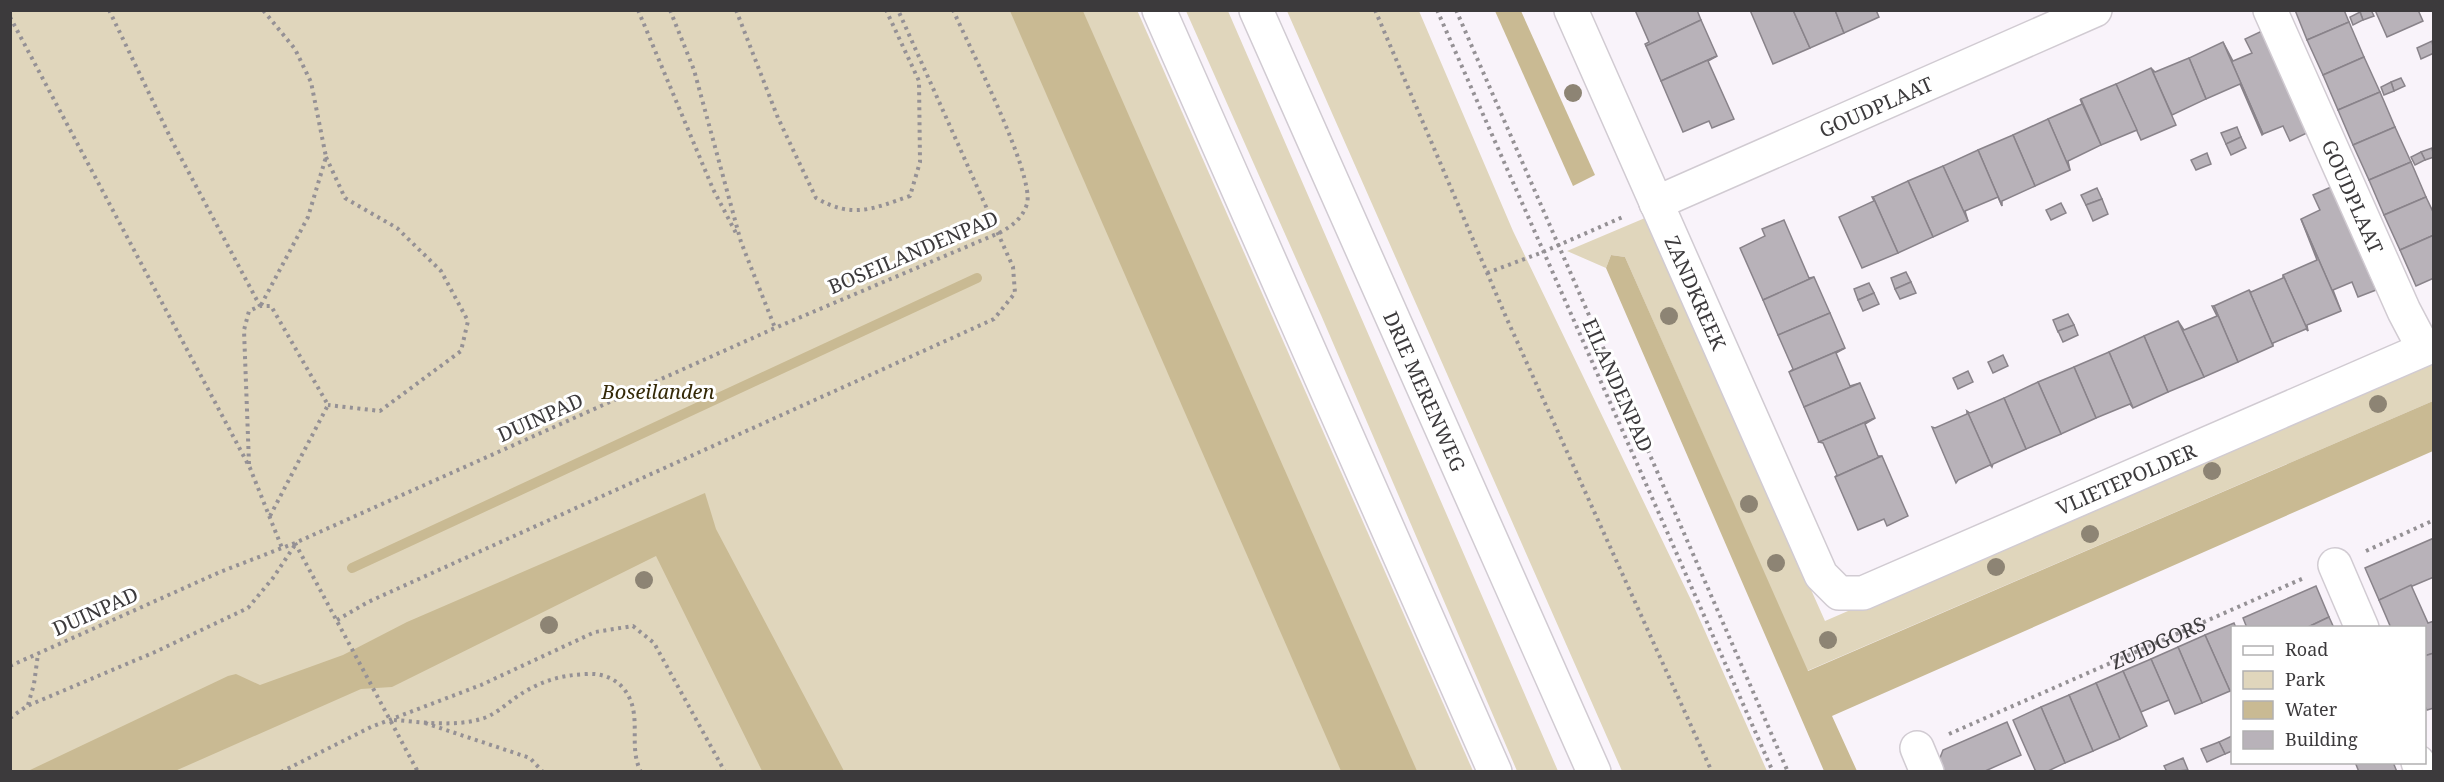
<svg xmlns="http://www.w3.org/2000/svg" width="2444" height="782" font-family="'Noto Serif',serif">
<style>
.green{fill:#e0d6bc}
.water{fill:#c9ba93}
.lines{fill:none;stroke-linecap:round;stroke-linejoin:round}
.stream{stroke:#c9ba93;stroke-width:10}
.building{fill:#b8b2b9;stroke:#89838a;stroke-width:1.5}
.street-casing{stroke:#d1cbd2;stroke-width:36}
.highway-casing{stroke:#d1cbd2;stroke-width:36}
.path{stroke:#959195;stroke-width:4;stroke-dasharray:3 4.5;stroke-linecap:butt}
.street{stroke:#fff;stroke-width:33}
.highway{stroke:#fff;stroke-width:33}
.tree{fill:#8d8474}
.labels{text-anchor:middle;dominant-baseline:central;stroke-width:6;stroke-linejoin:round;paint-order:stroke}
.street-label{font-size:20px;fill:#3c3a3c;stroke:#fff}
.park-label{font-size:20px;font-style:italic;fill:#342907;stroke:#fff}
</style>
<rect width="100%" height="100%" fill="#f9f3fa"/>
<g class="green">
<polygon points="1137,10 1473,771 11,772 11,11"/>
<polygon points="1186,11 1228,11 1558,771 1517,771 1321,315"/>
<polygon points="1287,11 1419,11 1513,231 1692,602 1767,771 1622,771"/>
<polygon points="1645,218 1825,621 2433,357 2433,401 1807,671 1625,257 1611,255 1606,268 1567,251"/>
</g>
<g class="water">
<polygon points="1010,11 1083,11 1417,771 1341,771"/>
<polygon points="1495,11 1521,11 1595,175 1573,186"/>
<polygon points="1611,255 1625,257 1808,671 2433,401 2433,451 1832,716 1857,771 1824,771 1606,268"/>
<polygon points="705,493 716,529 844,771 762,771 656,556 392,687 361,689 175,771 28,771 228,676 236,674 260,685 343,655 407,622"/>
</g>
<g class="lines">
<polyline class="stream" points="352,568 977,278"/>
</g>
<g class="building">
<polygon points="1635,10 1697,10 1701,20 1646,46 1645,44 1649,42"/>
<polygon points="1750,10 1793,10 1810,48 1773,64"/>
<polygon points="1793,10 1835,10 1844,33 1810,48"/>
<polygon points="1835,10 1876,10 1879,17 1844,33"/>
<polygon points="2295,10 2344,10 2349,22 2307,40"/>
<polygon points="2364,10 2371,10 2374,16 2363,20 2360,12"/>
<polygon points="2375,10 2418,10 2423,21 2387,37"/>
<polygon points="2360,12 2363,20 2353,25 2350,17"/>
<polygon points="1701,20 1717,56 1661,81 1646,46"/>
<polygon points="2349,22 2364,57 2323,75 2307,40"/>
<polygon points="2262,31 2307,133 2290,141 2283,126 2263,134 2223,42 2233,61 2252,53 2245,39"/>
<polygon points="2432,41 2434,53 2421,59 2417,48"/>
<polygon points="2223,42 2263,134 2262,135 2240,84 2206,99 2189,58"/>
<polygon points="1717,56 1708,61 1734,119 1712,128 1709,121 1683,132 1661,81"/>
<polygon points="2364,57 2380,92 2338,110 2323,75"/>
<polygon points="2189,58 2206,99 2172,115 2151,68 2155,72"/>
<polygon points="2151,68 2176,125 2141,140 2116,84"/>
<polygon points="2401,78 2405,86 2394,91 2391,82"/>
<polygon points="2391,82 2394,91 2384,95 2381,87"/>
<polygon points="2116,84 2137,130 2101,145 2081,99"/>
<polygon points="2380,92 2395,127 2353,145 2338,110"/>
<polygon points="2080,99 2101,145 2068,161 2070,170 2048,119 2082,104"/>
<polygon points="2048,119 2070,170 2035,186 2013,135"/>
<polygon points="2237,127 2241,137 2226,144 2221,133"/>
<polygon points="2395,127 2411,162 2369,180 2353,145"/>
<polygon points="2013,135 2035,186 2002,201 2002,206 1978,150"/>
<polygon points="2241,137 2246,148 2231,155 2226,144"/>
<polygon points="2432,148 2434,157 2425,160 2421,152"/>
<polygon points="1978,150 2002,206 1998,197 1965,211 1968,221 1943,166"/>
<polygon points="2421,152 2425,160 2415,165 2411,157"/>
<polygon points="2207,153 2211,164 2196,170 2191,160"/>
<polygon points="2411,162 2426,197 2384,215 2369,180"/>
<polygon points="1943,166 1968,221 1933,237 1908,181"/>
<polygon points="1908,181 1933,237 1898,253 1873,197"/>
<polygon points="2331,187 2376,290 2358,297 2352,282 2333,290 2341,311 2301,219 2320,210 2313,195"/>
<polygon points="2097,188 2102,199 2086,205 2081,195"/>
<polygon points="1872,197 1873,197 1898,253 1862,268 1839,217 1874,201"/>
<polygon points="2426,197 2434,214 2434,235 2400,250 2384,215"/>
<polygon points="2102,199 2108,214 2093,221 2086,205"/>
<polygon points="2061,203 2066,213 2051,220 2046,210"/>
<polygon points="2301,219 2341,311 2307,325 2308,331 2283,275 2317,260"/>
<polygon points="1784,220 1809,278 1814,277 1763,300 1740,248 1765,236 1762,229"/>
<polygon points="2434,235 2434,278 2416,286 2400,250"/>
<polygon points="1906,272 1911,282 1895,289 1891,278"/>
<polygon points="2283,275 2308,331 2306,329 2273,343 2273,346 2249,290 2251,292 2283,278"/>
<polygon points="1814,277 1830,313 1778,335 1763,300"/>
<polygon points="1911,282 1916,293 1900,299 1895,289"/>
<polygon points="1869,283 1874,293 1858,300 1854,289"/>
<polygon points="2249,290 2273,346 2238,362 2214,306"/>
<polygon points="1874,293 1879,304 1863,311 1858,300"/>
<polygon points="2212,306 2214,306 2238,362 2204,377 2178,321 2184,330 2217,316"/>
<polygon points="1830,313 1845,348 1789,372 1793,369 1778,335"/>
<polygon points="2068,314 2074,325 2058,332 2053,320"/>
<polygon points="2178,321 2204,377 2168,392 2144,336"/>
<polygon points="2074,325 2078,335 2063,342 2058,331"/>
<polygon points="2144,336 2168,392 2133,408 2109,352"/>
<polygon points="1845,348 1836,353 1850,386 1860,383 1804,407 1789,372"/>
<polygon points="2109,352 2133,408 2130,404 2096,418 2074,367"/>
<polygon points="2003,355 2008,366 1993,373 1988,362"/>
<polygon points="2074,367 2096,418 2061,434 2038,382"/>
<polygon points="1968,371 1973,382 1958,389 1953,378"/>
<polygon points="2038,382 2061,434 2026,449 2004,398"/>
<polygon points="1860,383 1875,418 1819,442 1804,407"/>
<polygon points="2004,398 2026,449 1993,464 1992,467 1967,411 1970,413"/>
<polygon points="1967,411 1992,467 1990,465 1958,480 1956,483 1932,427 1935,428 1967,414"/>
<polygon points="1875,418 1865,424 1878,456 1882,456 1835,477 1837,475 1823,443 1819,442"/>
<polygon points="1882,456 1908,516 1887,526 1884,519 1858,530 1835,477"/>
<polygon points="2434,538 2434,577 2379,600 2365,568"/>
<polygon points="2411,585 2428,623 2434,621 2434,653 2424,656 2424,628 2391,628 2379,600"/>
<polygon points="2316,586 2329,617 2306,628 2247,628 2243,618"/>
<polygon points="2329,617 2334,628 2306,628"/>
<polygon points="2234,623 2236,628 2232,628 2232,689 2230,691 2205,635"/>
<polygon points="2205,635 2230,691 2202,703 2178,647"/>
<polygon points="2178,647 2202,703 2175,714 2151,659"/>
<polygon points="2434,653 2434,708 2427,710 2424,704 2424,656"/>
<polygon points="2151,659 2169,700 2141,712 2123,671"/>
<polygon points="2123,671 2147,726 2120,739 2096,683"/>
<polygon points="2096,683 2120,739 2093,751 2069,695"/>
<polygon points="2069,695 2093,751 2065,763 2041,707"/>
<polygon points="2041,707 2065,763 2046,772 2036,772 2013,720"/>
<polygon points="2007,722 2021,755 1983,772 1942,772 1938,763 1943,750"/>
<polygon points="2232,736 2232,751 2225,754 2219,742"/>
<polygon points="2219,742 2225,754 2207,762 2201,749"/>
<polygon points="2183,758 2188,770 2167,772 2164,766"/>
<polygon points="2355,762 2393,762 2397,772 2359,772"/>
</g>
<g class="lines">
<defs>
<g id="street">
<path id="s2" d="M 1571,10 L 1821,575 L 1839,593 L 1863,593 L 2434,345"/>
<path id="s3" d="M 2270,10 L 2404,311 L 2424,349"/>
<path id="s4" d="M 1656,203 L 2095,10"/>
<polyline points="2335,565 2362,628"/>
<polyline points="1917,748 1927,772"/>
<polyline points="2418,762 2422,772"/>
</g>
<g id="highway">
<polyline points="1159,10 1495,772"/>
<path id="s5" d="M 1256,10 L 1594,772"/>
</g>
</defs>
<use href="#street" class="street-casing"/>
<use href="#highway" class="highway-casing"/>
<g class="path">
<polyline points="109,10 172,141 260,306"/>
<polyline points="638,10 713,189 737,235"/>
<polyline points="670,10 694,70 741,242 775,328"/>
<path d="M 736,10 L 778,118 L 816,198 C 853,219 872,209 910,196 L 920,162 L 919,81 L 886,10"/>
<polyline points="1375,10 1506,317 1712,772"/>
<polyline points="1437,10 1773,772"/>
<polyline points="1456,10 1788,772"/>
<polyline points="10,17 250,468 282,548"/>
<polyline points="326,157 345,198 397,228 441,271 468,321 461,351 380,411 328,405"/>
<polyline points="1487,273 1543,252 1625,216"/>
<polyline points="261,305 308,217 326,157 311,82 295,49 263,10"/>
<polyline points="249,464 244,330 249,311 260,306 271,306 328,405"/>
<polyline points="270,516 328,405"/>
<polyline points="295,543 418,772"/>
<polyline points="2366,551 2434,520"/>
<polyline points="337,620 368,602 994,319 1015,293 1013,267 898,10"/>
<path d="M 10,666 L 220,572 L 295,543 L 775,328 L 999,233 C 1012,226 1022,219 1027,204 C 1035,175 968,44 953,10"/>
<polyline points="28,705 34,684 38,654"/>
<polyline points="10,718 27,706 155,652 248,608 273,578 295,545"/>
<path d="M 394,720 C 421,722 454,727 481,719 C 493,716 504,706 515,698 C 538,682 559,675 587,674 C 601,673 615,678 624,689 C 644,715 627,745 641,772"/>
<polyline points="425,723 530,758 543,772"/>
<path id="s1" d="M 1949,734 L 2304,578"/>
<polyline points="281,772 371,727 481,685 595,632 633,626 654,643 725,772"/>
</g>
<use href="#street" class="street"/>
<use href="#highway" class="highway"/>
</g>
<g class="tree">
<circle cx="1573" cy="93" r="9"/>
<circle cx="1669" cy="316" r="9"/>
<circle cx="2378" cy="404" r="9"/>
<circle cx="2212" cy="471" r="9"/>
<circle cx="1749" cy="504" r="9"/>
<circle cx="2090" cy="534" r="9"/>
<circle cx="1776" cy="563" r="9"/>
<circle cx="1996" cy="567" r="9"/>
<circle cx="644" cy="580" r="9"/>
<circle cx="549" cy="625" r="9"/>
<circle cx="1828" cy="640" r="9"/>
</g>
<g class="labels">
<g class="street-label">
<text stroke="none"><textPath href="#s4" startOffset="240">GOUDPLAAT</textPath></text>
<text stroke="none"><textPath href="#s3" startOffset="204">GOUDPLAAT</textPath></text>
<text transform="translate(913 252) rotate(-23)">BOSEILANDENPAD</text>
<text stroke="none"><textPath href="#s2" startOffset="309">ZANDKREEK</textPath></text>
<text transform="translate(1618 385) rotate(66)">EILANDENPAD</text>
<text stroke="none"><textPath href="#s5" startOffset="417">DRIE MERENWEG</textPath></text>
<text transform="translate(540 417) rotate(-24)">DUINPAD</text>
<text stroke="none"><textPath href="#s2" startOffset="954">VLIETEPOLDER</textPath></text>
<text transform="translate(95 611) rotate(-24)">DUINPAD</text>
<text stroke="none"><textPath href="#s1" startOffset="228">ZUIDGORS</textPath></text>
</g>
<g class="park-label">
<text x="658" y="391">Boseilanden</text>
</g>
</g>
<rect width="2444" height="782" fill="none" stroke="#3c3a3c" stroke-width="24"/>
<rect x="2231" y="626" width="195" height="138" fill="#ffffff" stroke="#b1b0b1" stroke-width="1.5"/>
<rect x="2243" y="646" width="30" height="9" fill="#ffffff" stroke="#b1b0b1" stroke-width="1.5"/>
<text x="2285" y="656" font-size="18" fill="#3c3a3c">Road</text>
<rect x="2243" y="671" width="30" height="18" fill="#e0d6bc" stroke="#b1b0b1" stroke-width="1.5"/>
<text x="2285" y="686" font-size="18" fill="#3c3a3c">Park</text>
<rect x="2243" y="701" width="30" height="18" fill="#c9ba93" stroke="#b1b0b1" stroke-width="1.5"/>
<text x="2285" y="716" font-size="18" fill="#3c3a3c">Water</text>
<rect x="2243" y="731" width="30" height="18" fill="#b8b2b9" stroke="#b1b0b1" stroke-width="1.5"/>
<text x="2285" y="746" font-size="18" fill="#3c3a3c">Building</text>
</svg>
